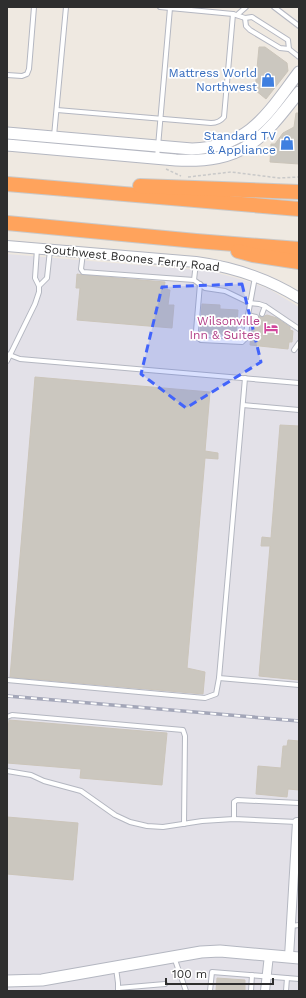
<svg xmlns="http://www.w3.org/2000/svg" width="306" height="998" font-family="'Work Sans',sans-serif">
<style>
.industrial{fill:#e3e1e8}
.building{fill:#cbc7bf;stroke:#cbc5ba}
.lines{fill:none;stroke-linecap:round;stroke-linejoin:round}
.service-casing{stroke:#b4b7c1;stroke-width:6}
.minor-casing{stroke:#b4b7c1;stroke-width:10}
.tertiary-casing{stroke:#b4b7c1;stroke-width:12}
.secondary-casing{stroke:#b4b7c1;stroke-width:13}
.motorway-casing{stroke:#c9c9c9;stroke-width:16}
.path{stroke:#c9c9c9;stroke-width:1.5;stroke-dasharray:3 2;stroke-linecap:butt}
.service{stroke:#fff;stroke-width:4}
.minor{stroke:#fff;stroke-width:8}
.tertiary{stroke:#fff;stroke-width:10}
.secondary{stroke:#fff;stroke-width:11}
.motorway{stroke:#ffa35c;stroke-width:14}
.rail-casing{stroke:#a3a6b8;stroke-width:3.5}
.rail{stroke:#fff;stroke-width:2;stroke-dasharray:6;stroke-linecap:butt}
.marked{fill:#4264fb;fill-opacity:0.2;stroke:#4264fb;stroke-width:3;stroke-dasharray:8 5;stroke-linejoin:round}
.labels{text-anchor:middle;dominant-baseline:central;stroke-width:3.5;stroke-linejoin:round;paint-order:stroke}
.shop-label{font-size:12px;fill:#366cbe;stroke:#fff;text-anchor:end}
.street-label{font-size:12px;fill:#2e2e2e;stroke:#fff}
.hotel-label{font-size:12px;fill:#b23c85;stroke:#fff;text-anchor:end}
</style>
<rect width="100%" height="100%" fill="#efe9e1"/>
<polygon class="industrial" points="7,254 210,271 240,279 269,289 299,307 299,991 7,991"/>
<g class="building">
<polygon points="259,47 265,47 287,63 288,71 266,99 255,90"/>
<polygon points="296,113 299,113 299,164 270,162 271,144 275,144 283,133 294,127"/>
<polygon points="77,274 83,275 165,282 164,289 170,290 168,305 174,305 172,328 77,320 80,288 76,288"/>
<polygon points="202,304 220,305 220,309 238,310 236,336 200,333"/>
<polygon points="267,315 277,318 290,327 290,330 293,331 292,342 289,342 288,349 250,345 252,323 258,323 257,320 259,316 262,317"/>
<polygon points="35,377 210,392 205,451 218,453 218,459 205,458 187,668 205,672 203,694 10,677"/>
<polygon points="280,425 299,426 299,680 259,676 270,546 261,546 262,537 271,538"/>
<polygon points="9,720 167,733 162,785 80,778 81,769 7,763 7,738"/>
<polygon points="288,740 299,741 299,790 288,789 287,797 256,794 258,766 281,768 283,746 287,746"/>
<polygon points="7,817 78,823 73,880 7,874"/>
<polygon points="217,978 245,980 245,991 216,991"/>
</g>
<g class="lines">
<defs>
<g id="service">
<polyline points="160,7 170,8"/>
<polyline points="274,7 299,26"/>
<polyline points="237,15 246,7"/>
<polyline points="245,18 246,26 250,30 280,48 289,49 299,57"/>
<polyline points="7,75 22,76 27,74 29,69 34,7"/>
<path d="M 57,110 L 211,123 C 216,123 220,122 224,117 L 233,14"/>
<polyline points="54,136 66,7"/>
<polyline points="157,158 170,8 233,14 245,18 252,17 288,40 289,49"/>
<polyline points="83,253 81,269 83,272 194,280"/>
<polyline points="196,263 194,280 205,288 225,291 250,303 259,304 265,306 299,329"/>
<polyline points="200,284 196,331 197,337 201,340 242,342 246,338 248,315 255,277"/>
<polyline points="39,286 47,278 50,250"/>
<polyline points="262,314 265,306"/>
<polyline points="248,315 256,317"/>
<polyline points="294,350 299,343"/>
<polyline points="7,354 20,359 299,383"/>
<polyline points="7,361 35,304 39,292 39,286 35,278 37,249"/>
<polyline points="243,405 299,410"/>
<polyline points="219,678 299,685"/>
<polyline points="7,680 205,698 216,694 219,678 245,378"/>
<polyline points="7,717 12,715 183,730 185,736 184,824"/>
<polyline points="7,771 31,775 44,781 81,791 115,815 130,822 147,826 163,827 202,821 234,819 297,822"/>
<polyline points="234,819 234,802 237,800 299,803"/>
<polyline points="291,926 299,925"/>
<polyline points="174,957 186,991"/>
<polyline points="116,968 118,983 118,991"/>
<polyline points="118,988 165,984"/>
<polyline points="210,991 212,972 299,979"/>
<polyline points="251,991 252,975"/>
<polyline points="286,991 287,978"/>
</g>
<g id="minor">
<polyline points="289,957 297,822 299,822"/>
<polyline points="265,991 269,955"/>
</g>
<path id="tertiary" d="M 7,246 L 196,262 C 233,267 267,278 299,298"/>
<g id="secondary">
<path d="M 7,133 L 192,149 C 250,147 268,113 299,72"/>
<path d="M 7,145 L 176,160 C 243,163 261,141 299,92"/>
<polyline points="7,981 42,980 201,952 220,951 299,958"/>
</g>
<g id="motorway">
<polyline points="7,184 299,209"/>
<polyline points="140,186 299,192"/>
<polyline points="7,223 196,241 299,249"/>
<polyline points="238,251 253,255 299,262"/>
</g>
</defs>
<use href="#service" class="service-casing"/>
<use href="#minor" class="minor-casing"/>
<use href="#tertiary" class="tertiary-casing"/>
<use href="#secondary" class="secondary-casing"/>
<use href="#motorway" class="motorway-casing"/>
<g class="path">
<polyline points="166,169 181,176"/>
<polyline points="188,177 231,172 279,178 299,177"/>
</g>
<use href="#service" class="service"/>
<use href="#minor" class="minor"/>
<use href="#tertiary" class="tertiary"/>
<use href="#secondary" class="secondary"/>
<use href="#motorway" class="motorway"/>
<defs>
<polyline id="rail" points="7,696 299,721"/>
</defs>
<use href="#rail" class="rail-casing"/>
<use href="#rail" class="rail"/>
</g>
<path class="marked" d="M 242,284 L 261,362 L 186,408 L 141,374 L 162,287 Z"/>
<defs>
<symbol id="shop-bare" viewBox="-9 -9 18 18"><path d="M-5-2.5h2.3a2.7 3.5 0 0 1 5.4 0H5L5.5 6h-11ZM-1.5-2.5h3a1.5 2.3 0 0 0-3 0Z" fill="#3f7fe0" stroke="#fff" stroke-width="2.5" paint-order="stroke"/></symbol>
<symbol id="hotel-bare" viewBox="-9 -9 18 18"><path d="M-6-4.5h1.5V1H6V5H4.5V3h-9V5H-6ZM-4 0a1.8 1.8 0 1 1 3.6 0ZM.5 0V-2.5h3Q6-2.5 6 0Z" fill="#d1479c" stroke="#fff" stroke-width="2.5" paint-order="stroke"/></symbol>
</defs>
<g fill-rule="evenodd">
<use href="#shop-bare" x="258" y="70" width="20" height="20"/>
<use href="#shop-bare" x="277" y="133" width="20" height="20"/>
<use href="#hotel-bare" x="261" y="318" width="20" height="20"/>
</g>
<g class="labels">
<g class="shop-label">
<text x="257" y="73">Mattress World<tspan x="257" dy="14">Northwest</tspan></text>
<text x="276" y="136">Standard TV<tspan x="276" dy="14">&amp; Appliance</tspan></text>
</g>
<g class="street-label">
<text transform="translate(132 258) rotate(6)">Southwest Boones Ferry Road</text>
</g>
<g class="hotel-label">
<text x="260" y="321">Wilsonville<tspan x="260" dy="14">Inn &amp; Suites</tspan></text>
</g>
</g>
<rect width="306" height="998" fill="none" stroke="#2e2e2e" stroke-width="16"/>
<path d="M166 978v6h107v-6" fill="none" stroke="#2e2e2e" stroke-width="2"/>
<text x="172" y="978" font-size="12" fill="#2e2e2e" stroke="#ffffff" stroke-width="3" paint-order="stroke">100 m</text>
</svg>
